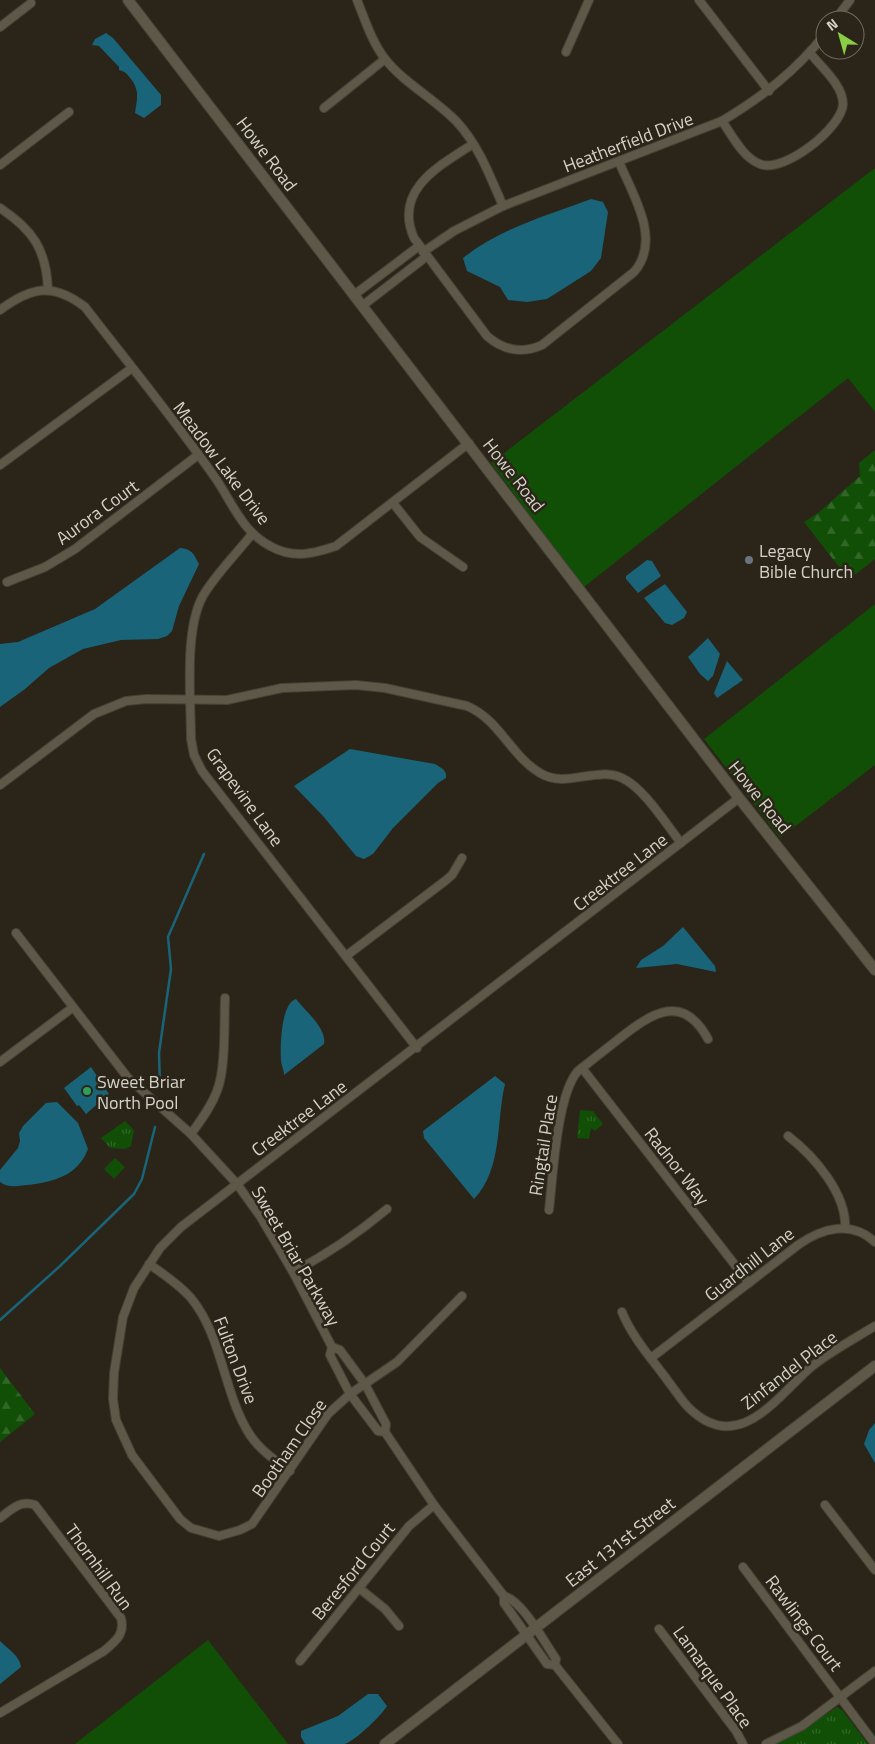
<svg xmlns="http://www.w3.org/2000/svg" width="875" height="1744" font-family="'Titillium Web',sans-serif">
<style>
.green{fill:#114f06}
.forest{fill:url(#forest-firs)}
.park{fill:url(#park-tufts)}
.water{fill:#196478}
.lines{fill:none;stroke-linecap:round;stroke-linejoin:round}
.stream{stroke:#196478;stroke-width:2.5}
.minor-casing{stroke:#454137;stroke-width:10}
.tertiary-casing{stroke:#454137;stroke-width:12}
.minor{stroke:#5e5849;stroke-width:8}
.tertiary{stroke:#5e5849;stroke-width:10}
.worship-dot{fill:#6b7280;stroke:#2a2518;stroke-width:2}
.leisure-dot{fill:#2e9e5b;stroke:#2a2518;stroke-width:2}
.labels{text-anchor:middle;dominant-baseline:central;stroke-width:5;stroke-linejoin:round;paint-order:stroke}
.street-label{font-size:18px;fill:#d5d2c9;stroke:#2a2518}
.poi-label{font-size:18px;fill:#d5d2c9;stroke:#2a2518;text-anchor:start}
</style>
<defs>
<pattern id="forest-firs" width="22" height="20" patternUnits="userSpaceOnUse" patternTransform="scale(1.25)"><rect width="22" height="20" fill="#114f06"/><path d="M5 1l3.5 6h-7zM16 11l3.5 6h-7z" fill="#336729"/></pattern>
<pattern id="park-tufts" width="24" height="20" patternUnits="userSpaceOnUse" patternTransform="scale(1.25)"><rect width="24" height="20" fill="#114f06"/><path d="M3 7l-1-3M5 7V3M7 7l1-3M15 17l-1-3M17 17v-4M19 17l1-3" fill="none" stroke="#336729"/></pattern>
</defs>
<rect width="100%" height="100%" fill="#2a2518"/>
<g class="green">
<polygon points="875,168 875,412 848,378 584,587 491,463"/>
<polygon points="875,604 875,765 780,838 704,739"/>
<polygon points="115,1158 125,1167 114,1179 104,1169"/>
<polygon points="208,1640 288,1744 75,1744"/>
</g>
<g class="forest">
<polygon points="875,450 875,559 856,574 847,577 804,522 818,513 860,476 859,463"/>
<polygon points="0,1368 35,1414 0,1442"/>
</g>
<g class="park">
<polygon points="580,1110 593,1111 603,1124 595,1131 591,1128 589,1139 577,1138"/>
<polygon points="125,1121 134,1130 131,1146 125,1149 110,1148 101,1138"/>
<polygon points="837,1707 842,1710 868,1744 775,1744 804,1729"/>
</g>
<g class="water">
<path d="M 106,33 L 113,38 L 161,95 L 161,105 L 144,118 L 135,113 C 137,99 140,91 131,79 C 127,74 125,71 119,70 L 119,67 L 99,46 L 92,45 L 95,39 Z"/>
<path d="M 591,199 L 603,202 L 608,212 L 601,258 L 591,271 L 547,299 L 527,302 L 508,300 L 500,287 L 467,271 L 463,258 C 499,229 548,215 591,199 Z"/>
<path d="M 180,548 C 193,549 194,555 199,564 L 179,606 L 172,631 L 167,636 L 158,639 L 121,640 L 83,649 L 49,668 L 25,689 L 0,707 L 0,644 L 18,642 L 95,609 Z"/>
<polygon points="647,560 652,561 661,576 638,593 626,579 626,576"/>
<polygon points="665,584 687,612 684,618 672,625 665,623 644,598"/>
<polygon points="708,638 720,654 713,676 708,681 700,674 688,657"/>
<polygon points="727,661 743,680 717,698 714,693"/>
<path d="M 350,749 L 435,764 C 441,768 447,770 446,778 L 438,783 L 393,828 L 373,854 L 364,859 L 356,856 L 323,816 L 294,786 Z"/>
<polygon points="683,927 715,966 716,972 677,964 636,968 641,960 663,946"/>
<path d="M 296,999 C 305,1011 327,1028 324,1044 L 284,1075 C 284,1069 281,1065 281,1060 C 280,1046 281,1003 296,999 Z"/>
<polygon points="91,1067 109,1094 86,1114 79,1105 77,1106 64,1088"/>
<path d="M 495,1076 L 505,1084 C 496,1121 503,1169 474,1199 L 424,1138 L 423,1131 Z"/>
<path d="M 57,1102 L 78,1123 L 88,1149 C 78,1176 53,1182 27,1185 C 18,1186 7,1188 0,1182 L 0,1170 L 18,1148 L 20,1141 L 19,1133 L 23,1126 L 46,1103 Z"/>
<polygon points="875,1423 875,1463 864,1444 869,1430"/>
<path d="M 0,1641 C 8,1649 20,1656 21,1667 L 0,1684 Z"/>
<path d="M 368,1694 L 378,1694 L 387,1706 C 381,1716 356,1740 345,1744 C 337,1744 315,1744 305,1744 L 301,1737 L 301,1731 L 338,1716 Z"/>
</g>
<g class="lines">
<g class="stream">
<polyline points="160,1085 159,1053 171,969 168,937 204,854"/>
<polyline points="0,1320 60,1266 134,1194 142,1179 155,1127"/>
</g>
<defs>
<g id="minor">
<path d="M 357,0 C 365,20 372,42 385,59 C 405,84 435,99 457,122 C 479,146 490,176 503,206"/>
<polyline points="699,0 769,91"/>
<polyline points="835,20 850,0"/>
<polyline points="0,27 31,3"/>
<polyline points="566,52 589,0"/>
<polyline points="324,108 385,59"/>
<path d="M 722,121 C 732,135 743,158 760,164 C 783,174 842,128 843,104 C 843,85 821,67 810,53"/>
<path d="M 473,144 C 439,166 393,190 414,238 L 487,336 C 503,350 522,354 542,345 L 634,272 C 662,240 633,195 619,162"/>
<polyline points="0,165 69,112"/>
<path d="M 0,208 C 33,230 46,249 48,289"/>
<path d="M 423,252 L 454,231 L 503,206 L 722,121 C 762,97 796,71 825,34"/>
<polyline points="354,295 419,246"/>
<polyline points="362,306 427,256"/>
<path d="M 0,310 C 31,287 53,282 85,307 C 129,364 175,420 216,479 C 233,504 242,531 270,546 C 293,559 313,554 336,546 L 469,443"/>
<polyline points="0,465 132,368"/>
<polyline points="393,503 420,537 463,567"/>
<path d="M 252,534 C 237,553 219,571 206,591 C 183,623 191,699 191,739 L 194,755 L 202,771 L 417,1048"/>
<polyline points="7,582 45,567 75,549 198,455"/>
<path d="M 0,785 L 94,714 L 126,701 L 146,699 L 227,700 L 282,688 L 356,685 L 385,688 L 467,706 C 500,720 510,755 540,773 C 566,789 595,766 622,778 C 644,788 666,824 681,843"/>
<path d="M 16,933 L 128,1078 L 191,1134 L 237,1184 L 260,1216 L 293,1272 L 332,1347 L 340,1350 L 365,1384 L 386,1424 L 385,1432 L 434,1505 L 504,1596 C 523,1601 544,1642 556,1659 L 555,1665 L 618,1744"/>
<polyline points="346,956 445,881 452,875 462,858"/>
<polyline points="0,1062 72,1008"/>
<polyline points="582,1068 749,1283"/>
<path d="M 191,1134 C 201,1120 211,1107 217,1091 C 226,1068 224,1024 225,998"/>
<path d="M 788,1136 C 814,1156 847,1194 845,1228"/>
<path d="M 549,1210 C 553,1176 557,1094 578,1071 C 592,1060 606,1049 620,1038 C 653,1012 683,993 708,1039"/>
<path d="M 149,1264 C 163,1274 179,1284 191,1298 C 223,1337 223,1393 250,1435 C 260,1450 276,1461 290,1471"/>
<path d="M 293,1272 C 328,1254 357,1234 387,1209"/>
<polyline points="462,1296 397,1362 350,1394 328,1414 252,1524 240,1530 219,1536 191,1528 180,1519 132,1455 116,1420 113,1399 114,1373 123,1317 134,1288 160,1248 181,1227 739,798"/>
<path d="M 622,1312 C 632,1337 652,1359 668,1381 C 675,1390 681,1400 689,1408 C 738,1456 776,1398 811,1367 C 831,1351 854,1339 875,1326"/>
<polyline points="332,1347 330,1355 350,1394 378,1431 385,1432"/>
<path d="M 651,1358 L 798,1245 C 822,1228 851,1220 875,1242"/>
<polyline points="825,1505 875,1570"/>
<path d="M 0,1518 C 12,1509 20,1500 35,1505 L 121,1618 C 125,1634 116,1641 104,1651 L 0,1713"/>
<polyline points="743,1567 875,1744"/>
<polyline points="359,1588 385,1609 399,1626"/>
<polyline points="504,1596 504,1603 547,1664 555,1665"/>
<polyline points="659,1629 736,1731 743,1744"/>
<polyline points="300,1661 409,1526 434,1505"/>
<polyline points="766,1744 802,1726 875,1671"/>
</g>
<g id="tertiary">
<polyline points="128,0 739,798 875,970"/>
<polyline points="385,1744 875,1366"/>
</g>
</defs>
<use href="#minor" class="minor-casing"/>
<use href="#tertiary" class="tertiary-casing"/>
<use href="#minor" class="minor"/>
<use href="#tertiary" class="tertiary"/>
</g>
<circle class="worship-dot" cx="749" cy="560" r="5"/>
<circle class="leisure-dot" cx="87" cy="1091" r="5"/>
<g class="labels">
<g class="street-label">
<text transform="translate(628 142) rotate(-21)">Heatherfield Drive</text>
<text transform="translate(267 154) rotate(53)">Howe Road</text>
<text transform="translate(222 463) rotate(53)">Meadow Lake Drive</text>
<text transform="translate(514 475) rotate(52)">Howe Road</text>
<text transform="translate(97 512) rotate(-36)">Aurora Court</text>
<text transform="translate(245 797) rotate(54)">Grapevine Lane</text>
<text transform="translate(760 797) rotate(51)">Howe Road</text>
<text transform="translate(620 872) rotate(-38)">Creektree Lane</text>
<text transform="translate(299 1118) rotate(-37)">Creektree Lane</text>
<text transform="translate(543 1145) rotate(-81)">Ringtail Place</text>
<text transform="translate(677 1166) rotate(52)">Radnor Way</text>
<text transform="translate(296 1256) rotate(60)">Sweet Briar Parkway</text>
<text transform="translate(749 1264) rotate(-38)">Guardhill Lane</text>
<text transform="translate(236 1360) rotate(69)">Fulton Drive</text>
<text transform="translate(789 1370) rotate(-38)">Zinfandel Place</text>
<text transform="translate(289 1448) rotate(-55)">Bootham Close</text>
<text transform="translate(620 1542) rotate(-38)">East 131st Street</text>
<text transform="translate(99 1567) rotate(54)">Thornhill Run</text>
<text transform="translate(353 1571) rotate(-51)">Beresford Court</text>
<text transform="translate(804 1623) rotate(53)">Rawlings Court</text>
<text transform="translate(713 1677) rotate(54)">Lamarque Place</text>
</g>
<g class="poi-label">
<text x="759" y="550">Legacy<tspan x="759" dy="21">Bible Church</tspan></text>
<text x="97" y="1081">Sweet Briar<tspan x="97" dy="21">North Pool</tspan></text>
</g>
</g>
<g transform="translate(840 35) rotate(323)"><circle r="24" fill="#2a2518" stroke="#6e6a5f"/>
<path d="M0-4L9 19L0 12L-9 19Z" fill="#8ace48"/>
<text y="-8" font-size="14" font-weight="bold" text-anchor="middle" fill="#d5d2c9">N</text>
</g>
</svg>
